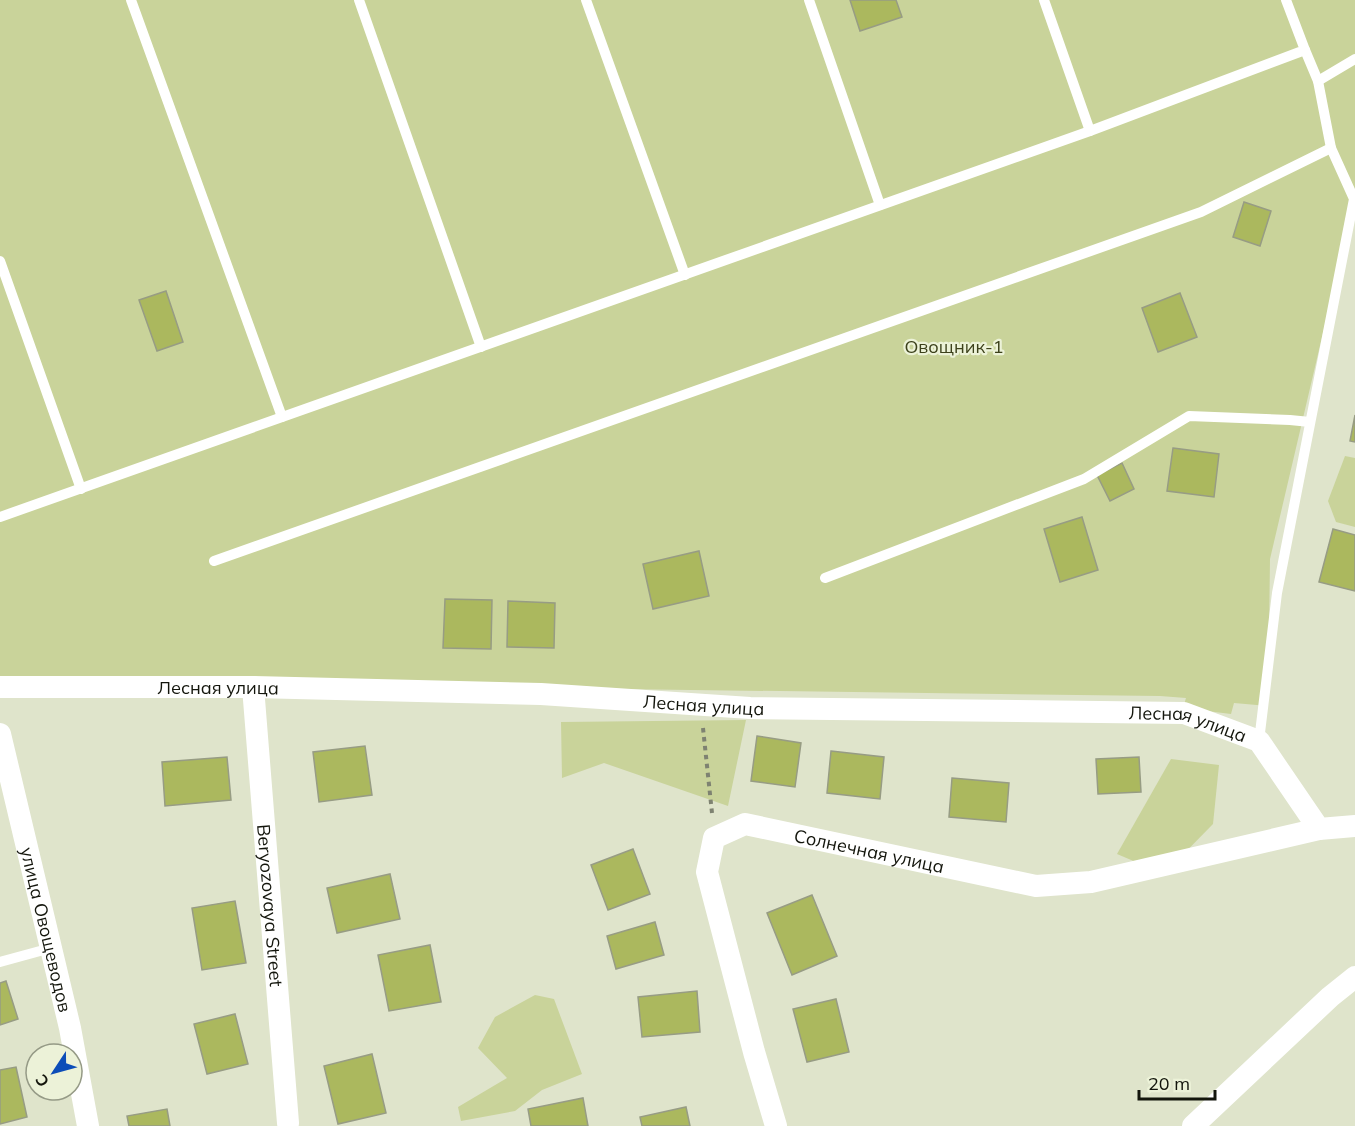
<svg xmlns="http://www.w3.org/2000/svg" width="1355" height="1126" font-family="Mulish,sans-serif">
<style>
.green{fill:#c9d39a}
.building{fill:#abb85e;stroke:#979c84;stroke-width:1.5}
.lines{fill:none;stroke-linecap:round;stroke-linejoin:round}
.path{stroke:#7e8271;stroke-width:4;stroke-dasharray:4.5 4.5;stroke-linecap:butt}
.service{stroke:#fff;stroke-width:10}
.minor{stroke:#fff;stroke-width:22}
.labels{text-anchor:middle;dominant-baseline:central;stroke-width:4.5;stroke-linejoin:round;paint-order:stroke}
.park-label{font-size:18px;fill:#3c411b;stroke:#ecf2d8}
.street-label{font-size:18px;fill:#13150c;stroke:#ecf2d8}
</style>
<rect width="100%" height="100%" fill="#dfe4cb"/>
<g class="green">
<polygon points="0,0 1355,0 1355,216 1348,226 1270,559 1268,706 1234,703 1231,714 1183,708 1186,698 1160,696 0,681"/>
<polygon points="1345,456 1355,458 1355,527 1336,522 1328,501"/>
<polygon points="746,720 728,806 604,763 562,778 561,722"/>
<polygon points="1171,759 1219,765 1213,824 1164,874 1117,854"/>
<polygon points="535,995 554,999 582,1074 542,1090 515,1111 461,1121 458,1107 507,1078 478,1048 495,1017"/>
</g>
<g class="building">
<polygon points="850,0 896,0 902,17 860,31"/>
<polygon points="1244,202 1271,211 1260,246 1233,237"/>
<polygon points="166,291 183,342 157,351 139,300"/>
<polygon points="1180,293 1197,337 1158,352 1142,308"/>
<polygon points="1355,415 1355,442 1350,441"/>
<polygon points="1173,448 1219,454 1214,497 1167,491"/>
<polygon points="1122,463 1134,489 1110,501 1097,475"/>
<polygon points="1082,517 1098,570 1060,582 1044,529"/>
<polygon points="1333,529 1355,535 1355,591 1319,582"/>
<polygon points="699,551 709,596 653,609 643,564"/>
<polygon points="445,599 492,600 491,649 443,648"/>
<polygon points="508,601 555,603 554,648 507,647"/>
<polygon points="757,736 801,743 795,787 751,781"/>
<polygon points="365,746 372,795 319,802 313,752"/>
<polygon points="831,751 884,757 880,799 827,793"/>
<polygon points="227,757 231,800 165,806 162,762"/>
<polygon points="1139,757 1141,792 1098,794 1096,759"/>
<polygon points="952,778 1009,783 1006,822 949,817"/>
<polygon points="633,849 650,894 608,910 591,865"/>
<polygon points="390,874 400,919 337,933 327,888"/>
<polygon points="812,895 837,956 792,975 767,913"/>
<polygon points="235,901 246,963 202,970 192,908"/>
<polygon points="655,922 664,955 616,969 607,936"/>
<polygon points="430,945 441,1002 389,1011 378,955"/>
<polygon points="6,981 18,1019 0,1025 0,983"/>
<polygon points="697,991 700,1032 642,1037 638,997"/>
<polygon points="836,999 849,1052 807,1062 793,1009"/>
<polygon points="235,1014 248,1064 207,1074 194,1024"/>
<polygon points="372,1054 386,1113 338,1124 324,1066"/>
<polygon points="16,1067 27,1117 0,1124 0,1070"/>
<polygon points="583,1098 588,1126 531,1126 528,1109"/>
<polygon points="686,1107 690,1126 642,1126 640,1117"/>
<polygon points="167,1109 170,1126 129,1126 127,1116"/>
</g>
<g class="lines">
<polyline class="path" points="703,728 712,813"/>
<g class="service">
<polyline points="131,0 282,417"/>
<polyline points="359,0 481,347"/>
<polyline points="586,0 685,275"/>
<polyline points="809,0 880,205"/>
<polyline points="1044,0 1090,131"/>
<polyline points="1318,81 1355,59"/>
<polyline points="0,261 81,489"/>
<polyline points="0,517 1090,131 1305,50 1286,0"/>
<polyline points="214,561 1201,212 1331,148"/>
<polyline points="825,578 1084,479 1189,416 1290,420 1310,422"/>
<polyline points="1259,741 1277,593 1354,199 1331,148 1318,81 1305,50"/>
<polyline points="0,962 51,948"/>
</g>
<g class="minor">
<path id="s1" d="M 0,687 L 253,687 L 541,694 L 750,708 L 1184,713 L 1259,741 L 1319,829 L 1355,826"/>
<path id="s2" d="M 253,687 L 288,1123"/>
<path id="s3" d="M 0,734 L 70,1028 L 88,1126"/>
<path id="s4" d="M 776,1126 L 754,1052 L 707,872 L 714,838 L 745,824 L 1036,886 L 1091,882 L 1319,829"/>
<polyline points="1193,1126 1330,997 1355,977"/>
</g>
</g>
<g class="labels">
<g class="park-label">
<text x="954" y="346">Овощник-1</text>
</g>
<g class="street-label">
<text stroke="none"><textPath href="#s1" startOffset="218">Лесная улица</textPath></text>
<text stroke="none"><textPath href="#s1" startOffset="704">Лесная улица</textPath></text>
<text stroke="none"><textPath href="#s1" startOffset="1190">Лесная улица</textPath></text>
<text stroke="none"><textPath href="#s4" startOffset="459">Солнечная улица</textPath></text>
<text stroke="none"><textPath href="#s2" startOffset="219">Beryozovaya Street</textPath></text>
<text stroke="none"><textPath href="#s3" startOffset="201">улица Овощеводов</textPath></text>
</g>
</g>
<g transform="translate(54 1072) rotate(234)"><circle r="28" fill="#ecf2d8" stroke="#959a86" stroke-width="1.5"/>
<path d="M0-4.5L10 22L0 15L-10 22Z" fill="#0c4db8"/>
<text y="-9" font-size="16" font-weight="bold" text-anchor="middle" fill="#13150c">С</text>
</g>
<path d="M1139 1090v9h76v-9" fill="none" stroke="#13150c" stroke-width="3"/>
<text x="1148" y="1090" font-size="18" fill="#13150c" stroke="#ecf2d8" stroke-width="4.5" paint-order="stroke">20 m</text>
</svg>
